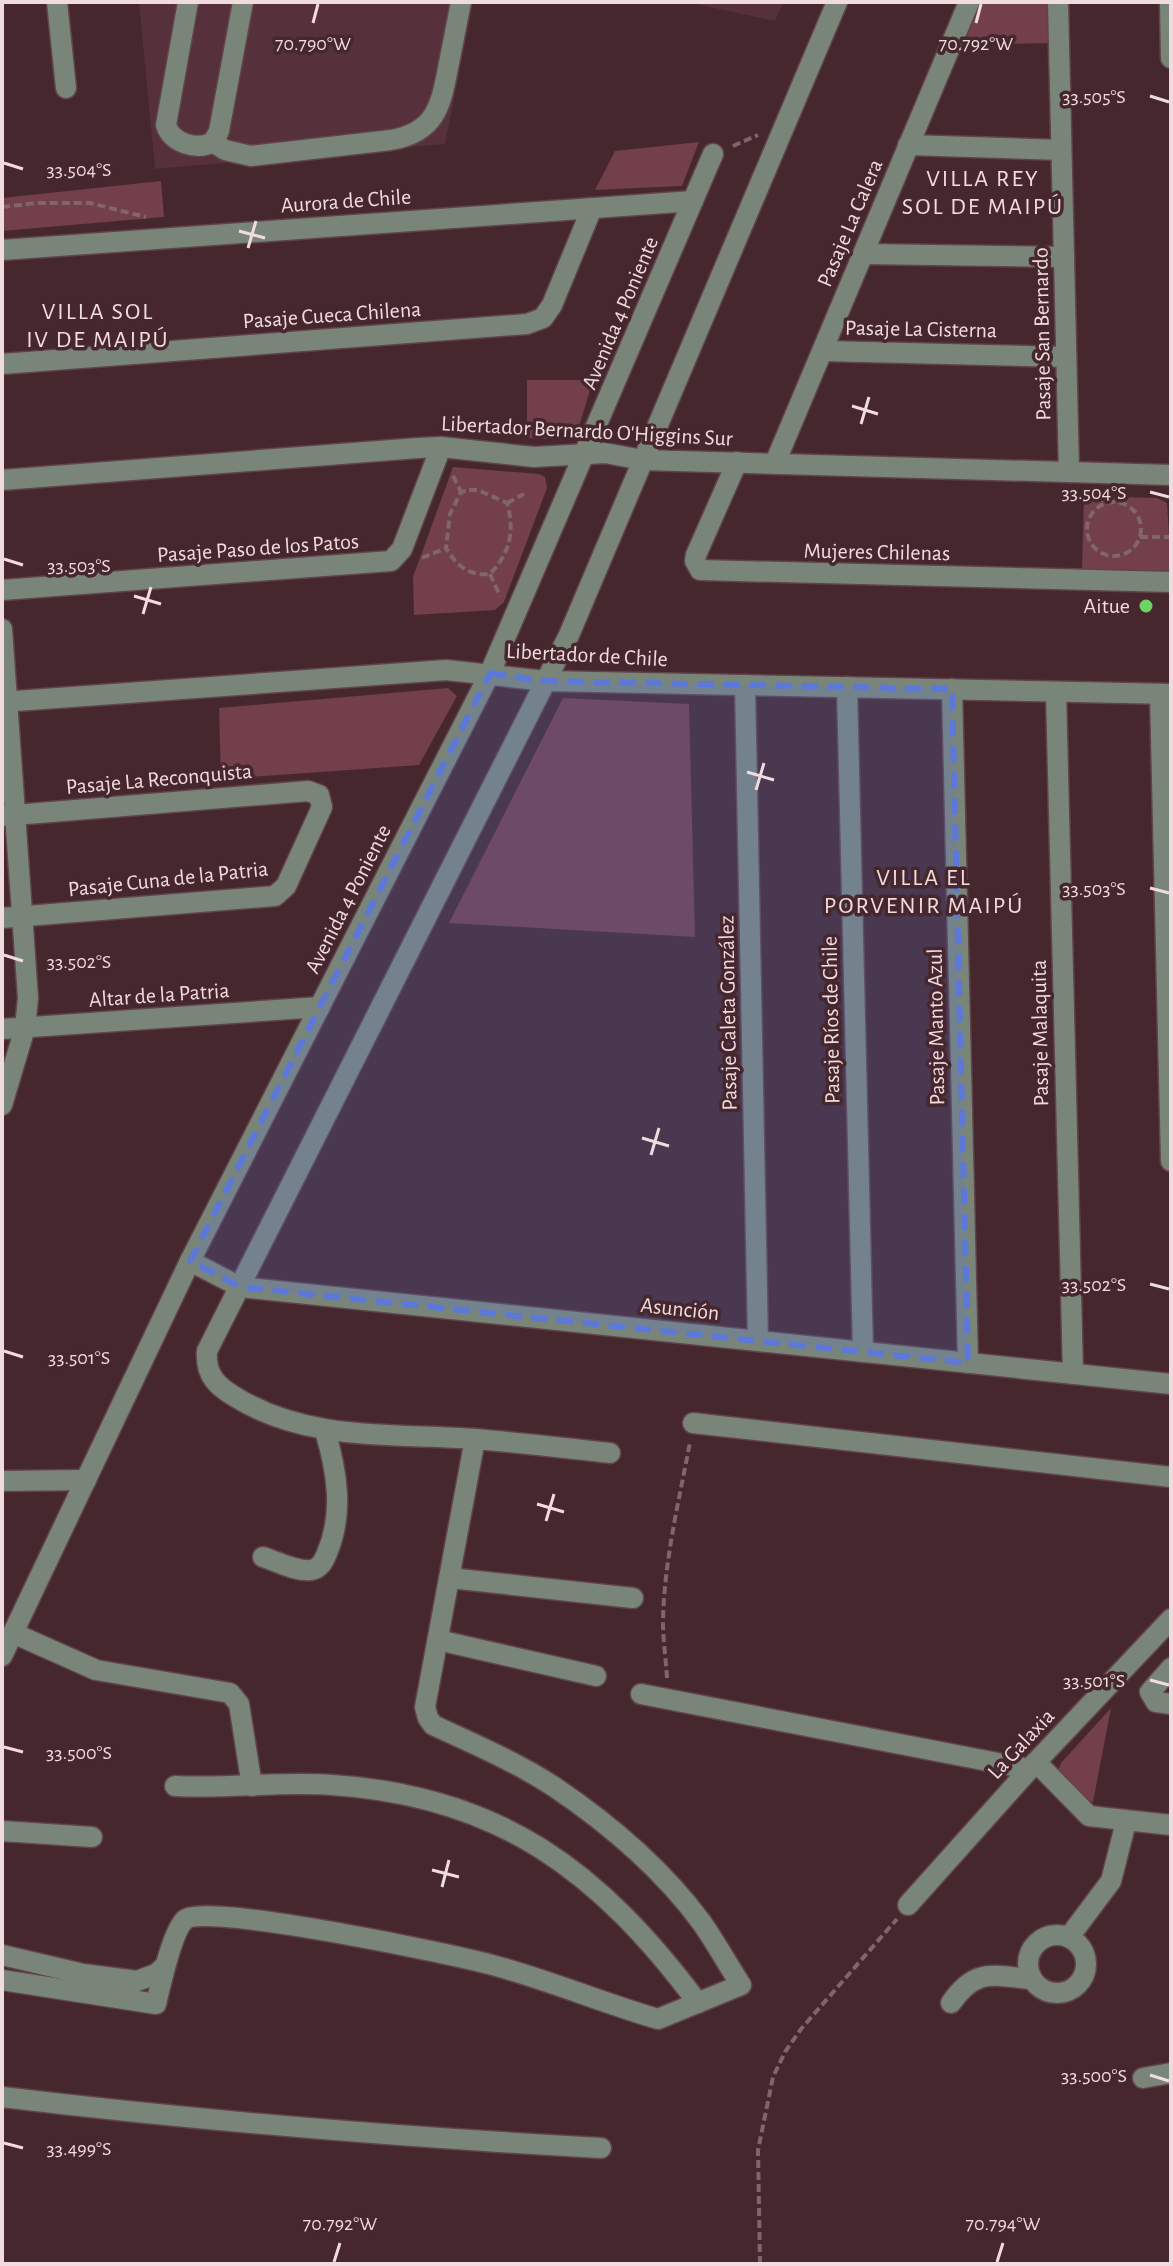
<svg xmlns="http://www.w3.org/2000/svg" width="1173" height="2266" font-family="'Alegreya Sans',sans-serif">
<style>
.built{fill:#56303a}
.green{fill:#723f4b}
.lines{fill:none;stroke-linecap:round;stroke-linejoin:round}
.minor-casing{stroke:#61444a;stroke-width:23}
.path{stroke:#81656b;stroke-width:4;stroke-dasharray:8 4;stroke-linecap:butt}
.minor{stroke:#7a8579;stroke-width:20}
.marked{fill:#5c78da;fill-opacity:0.2;stroke:#5c78da;stroke-width:6;stroke-dasharray:16 10;stroke-linejoin:round}
.ticks{fill:none;stroke:#f0dbdf;stroke-width:3}
.poi-dot{fill:#6dd362;stroke:#46272e;stroke-width:3}
.labels{text-anchor:middle;dominant-baseline:central;stroke-width:7;stroke-linejoin:round;paint-order:stroke}
.street-label{font-size:22px;fill:#f0dbdf;stroke:#46272e}
.poi-label{font-size:22px;fill:#f0dbdf;stroke:#46272e;text-anchor:end}
.neighbourhood-label{font-size:24px;letter-spacing:2px;fill:#f0dbdf;stroke:#46272e}
.ticks-label{font-size:20px;text-anchor:middle;fill:#f0dbdf;stroke:#46272e;stroke-width:7;stroke-linejoin:round;paint-order:stroke}
</style>
<rect width="100%" height="100%" fill="#46272e"/>
<g class="built">
<polygon points="139,2 473,2 445,144 155,169"/>
<polygon points="687,2 783,2 775,21"/>
</g>
<g class="green">
<polygon points="974,2 1052,2 1053,43 951,45"/>
<polygon points="699,142 682,186 595,190 615,151"/>
<polygon points="161,181 164,217 2,231 2,198"/>
<polygon points="527,380 593,380 575,440 527,438"/>
<polygon points="453,467 539,474 545,477 547,488 504,602 495,610 414,615 413,577"/>
<polygon points="1084,496 1157,498 1167,503 1171,568 1164,573 1082,571"/>
<polygon points="448,688 457,696 419,765 221,779 219,708"/>
<polygon points="563,698 689,704 695,937 449,923"/>
<polygon points="1111,1708 1093,1802 1086,1801 1058,1771 1061,1763"/>
</g>
<g class="lines">
<defs>
<g id="minor">
<polyline points="57,2 66,88"/>
<path d="M 188,2 L 166,125 C 171,143 197,151 213,142 L 219,131 L 243,2"/>
<polyline points="1058,2 1069,472"/>
<polyline points="1170,2 1171,58"/>
<path d="M 213,142 L 225,150 L 251,156 L 391,140 C 438,132 441,103 449,63 C 453,43 457,22 461,2"/>
<polyline points="908,145 1061,150"/>
<polyline points="2,250 693,201"/>
<polyline points="864,254 1064,257"/>
<polyline points="823,351 1066,357"/>
<polyline points="2,364 527,324 543,318 552,305 592,208"/>
<polyline points="737,462 696,555 695,561 700,570 1171,582"/>
<polyline points="775,463 969,2"/>
<polyline points="2,480 418,448 441,447 534,457 605,453 643,460 1171,475"/>
<polyline points="2,590 391,561 402,549 441,447"/>
<polyline points="2,629 28,998 25,1028 2,1105"/>
<polyline points="745,685 758,1341"/>
<polyline points="847,687 863,1352"/>
<polyline points="952,689 968,1363"/>
<polyline points="1056,692 1073,1374"/>
<polyline points="1160,694 1171,1161"/>
<polyline points="2,702 446,670 546,681 1171,694"/>
<polyline points="2,816 308,791 319,795 322,807 286,886 275,896 2,918"/>
<polyline points="2,1029 320,1007"/>
<polyline points="190,1261 240,1287 1171,1384"/>
<polyline points="693,1423 1171,1477"/>
<path d="M 610,1453 C 565,1448 521,1443 476,1439 C 394,1433 310,1442 237,1398 C 218,1387 205,1376 207,1351 L 569,635 L 837,2"/>
<polyline points="2,1481 86,1480"/>
<path d="M 263,1557 C 276,1561 296,1572 311,1570 C 320,1569 324,1561 327,1553 C 344,1513 337,1471 325,1431"/>
<polyline points="450,1578 633,1598"/>
<polyline points="13,1633 96,1670 230,1693 239,1704 252,1786"/>
<polyline points="438,1640 596,1676"/>
<polyline points="2,1656 190,1261 490,673 713,154"/>
<polyline points="1171,1668 1150,1692 1156,1702 1171,1704"/>
<polyline points="641,1694 1029,1769"/>
<polyline points="1036,1762 1089,1816 1171,1825"/>
<path d="M 175,1786 C 228,1789 280,1781 332,1785 C 501,1796 600,1872 698,2003"/>
<polyline points="2,1831 92,1837"/>
<polyline points="908,1905 1036,1762 1171,1619"/>
<circle cx="1057" cy="1964" r="29"/>
<polyline points="1069,1937 1111,1881 1126,1822"/>
<polyline points="2,1955 83,1974 137,1981 156,1974 165,1966"/>
<path d="M 2,1980 L 156,2004 C 160,1987 173,1928 186,1919 C 208,1903 458,1955 496,1966 C 551,1981 603,2003 658,2019 L 741,1985 C 728,1965 716,1943 702,1923 C 663,1870 608,1823 553,1786 C 516,1762 474,1744 433,1725 L 428,1718 L 425,1707 L 475,1439"/>
<path d="M 951,2003 C 976,1967 993,1976 1032,1979"/>
<polyline points="1143,2078 1171,2073"/>
<path d="M 2,2097 C 201,2121 401,2137 601,2148"/>
</g>
</defs>
<use href="#minor" class="minor-casing"/>
<g class="path">
<polyline points="733,146 758,135"/>
<polyline points="2,207 37,203 90,203 146,217"/>
<polyline points="453,476 461,492"/>
<path d="M 469,490 L 478,490 L 507,503 C 515,531 510,553 490,574 C 468,576 457,566 446,548 L 450,514 L 461,492 Z"/>
<circle cx="1114" cy="529" r="27"/>
<polyline points="507,503 524,494"/>
<polyline points="1140,537 1169,537"/>
<polyline points="422,558 446,548"/>
<polyline points="490,574 500,596"/>
<path d="M 667,1678 C 666,1660 663,1640 663,1622 C 664,1561 679,1501 690,1442"/>
<polyline points="760,2264 758,2150 773,2077 785,2052 801,2029 897,1919"/>
</g>
<use href="#minor" class="minor"/>
</g>
<path class="marked" d="M 490,673 L 546,681 L 952,689 L 968,1363 L 240,1287 L 190,1261 Z"/>
<path class="ticks" d="M 313,23 L 318,4M 976,23 L 981,4M 1150,96 L 1169,102M 4,163 L 23,169M 239,231 L 265,238M 248,248 L 256,221M 852,406 L 878,414M 861,424 L 869,397M 1150,492 L 1169,497M 4,559 L 23,565M 134,596 L 161,604M 143,614 L 151,587M 747,772 L 774,780M 756,790 L 764,763M 1150,888 L 1169,893M 4,955 L 23,961M 642,1138 L 669,1146M 651,1155 L 659,1128M 1150,1284 L 1169,1289M 4,1351 L 23,1357M 537,1504 L 564,1512M 546,1521 L 554,1494M 1150,1680 L 1169,1685M 4,1747 L 23,1752M 432,1870 L 459,1877M 442,1887 L 449,1860M 1150,2075 L 1169,2081M 4,2143 L 23,2148M 334,2262 L 340,2243M 997,2262 L 1003,2243"/>
<circle class="poi-dot" cx="1146" cy="606" r="8"/>
<g class="labels">
<g class="street-label">
<text transform="translate(346 201) rotate(-4)">Aurora de Chile</text>
<text transform="translate(850 223) rotate(-67)">Pasaje La Calera</text>
<text transform="translate(620 313) rotate(-67)">Avenida 4 Poniente</text>
<text transform="translate(332 315) rotate(-4)">Pasaje Cueca Chilena</text>
<text transform="translate(921 329) rotate(1)">Pasaje La Cisterna</text>
<text transform="translate(1042 334) rotate(-91)">Pasaje San Bernardo</text>
<text transform="translate(587 431) rotate(3)">Libertador Bernardo O'Higgins Sur</text>
<text transform="translate(258 548) rotate(-4)">Pasaje Paso de los Patos</text>
<text transform="translate(877 552) rotate(1)">Mujeres Chilenas</text>
<text transform="translate(587 655) rotate(3)">Libertador de Chile</text>
<text transform="translate(159 779) rotate(-5)">Pasaje La Reconquista</text>
<text transform="translate(168 879) rotate(-6)">Pasaje Cuna de la Patria</text>
<text transform="translate(348 899) rotate(-63)">Avenida 4 Poniente</text>
<text transform="translate(159 995) rotate(-4)">Altar de la Patria</text>
<text transform="translate(728 1013) rotate(-91)">Pasaje Caleta González</text>
<text transform="translate(831 1020) rotate(-91)">Pasaje Ríos de Chile</text>
<text transform="translate(936 1027) rotate(-91)">Pasaje Manto Azul</text>
<text transform="translate(1040 1033) rotate(-91)">Pasaje Malaquita</text>
<text transform="translate(680 1309) rotate(6)">Asunción</text>
<text transform="translate(1021 1744) rotate(-47)">La Galaxia</text>
</g>
<g class="poi-label">
<text x="1130" y="606">Aitue</text>
</g>
<g class="neighbourhood-label">
<text x="983" y="179">VILLA REY<tspan x="983" dy="28">SOL DE MAIPÚ</tspan></text>
<text x="98" y="312">VILLA SOL<tspan x="98" dy="28">IV DE MAIPÚ</tspan></text>
<text x="924" y="878">VILLA EL<tspan x="924" dy="28">PORVENIR MAIPÚ</tspan></text>
</g>
</g>
<g class="ticks-label">
<text x="313" y="50">70.790°W</text>
<text x="976" y="50">70.792°W</text>
<text x="1094" y="103">33.505°S</text>
<text x="79" y="176">33.504°S</text>
<text x="1094" y="499">33.504°S</text>
<text x="79" y="572">33.503°S</text>
<text x="1094" y="895">33.503°S</text>
<text x="79" y="968">33.502°S</text>
<text x="1094" y="1291">33.502°S</text>
<text x="79" y="1364">33.501°S</text>
<text x="1094" y="1687">33.501°S</text>
<text x="79" y="1759">33.500°S</text>
<text x="1094" y="2082">33.500°S</text>
<text x="79" y="2155">33.499°S</text>
<text x="340" y="2230">70.792°W</text>
<text x="1003" y="2230">70.794°W</text>
</g>
<rect width="1173" height="2266" fill="none" stroke="#f0dbdf" stroke-width="8"/>
</svg>
